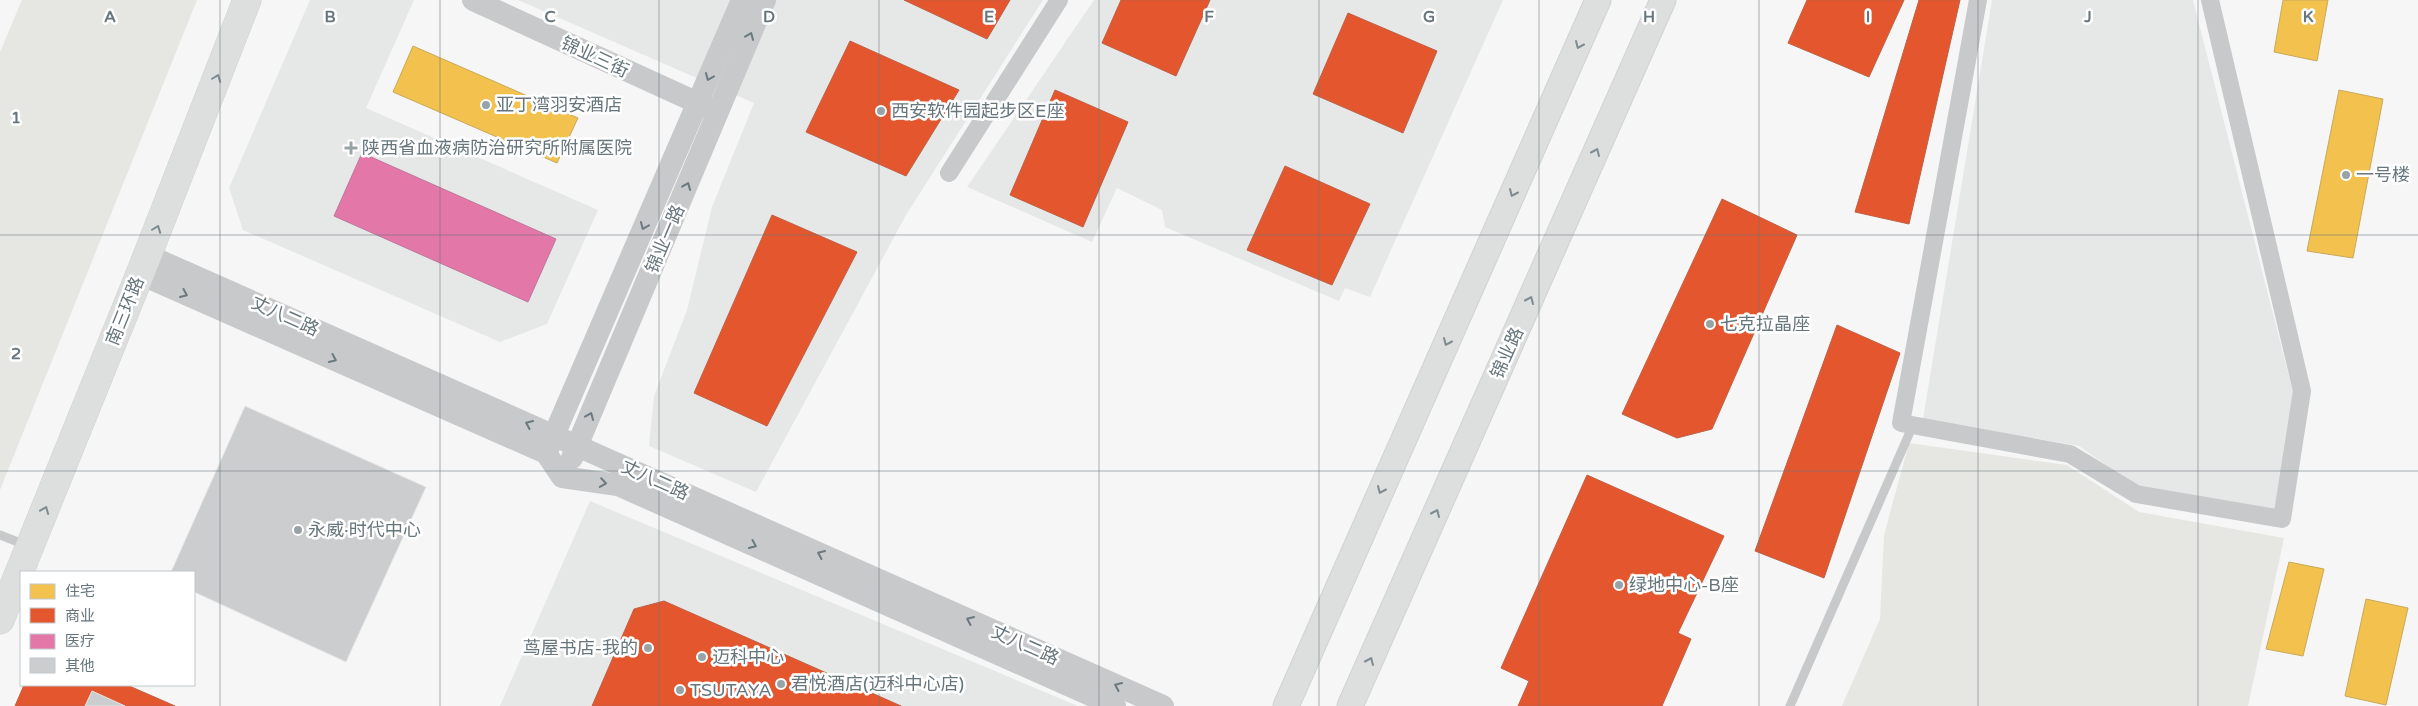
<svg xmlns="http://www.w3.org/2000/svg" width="2418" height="706" font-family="'Varela Round','Noto Sans SC',sans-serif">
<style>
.built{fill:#e6e7e7}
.green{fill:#e6e7e3}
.homes{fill:#f2c14e;stroke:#c8aa5c}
.shops{fill:#e4572e;stroke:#be6045}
.health{fill:#e377a8;stroke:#be779b}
.building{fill:#cccdce;stroke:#e6e6e6}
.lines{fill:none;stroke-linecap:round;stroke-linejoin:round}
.secondary-casing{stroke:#d1d2d3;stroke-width:27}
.trunk-casing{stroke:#d1d2d2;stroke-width:29}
.service{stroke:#c7c9ca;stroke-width:9}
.minor{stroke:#c7c9ca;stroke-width:18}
.tertiary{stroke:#c7c9ca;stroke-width:22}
.secondary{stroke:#dddede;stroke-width:25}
.trunk{stroke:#dddede;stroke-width:28}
.oneway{stroke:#6b7a80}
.oneway2{stroke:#7e8b90}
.grid{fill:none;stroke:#66767c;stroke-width:1;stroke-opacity:0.55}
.poi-dot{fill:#98a3a7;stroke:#fff;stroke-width:2}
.labels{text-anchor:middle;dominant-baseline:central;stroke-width:5;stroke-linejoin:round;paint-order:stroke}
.street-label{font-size:18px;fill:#66767c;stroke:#fff}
.poi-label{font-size:18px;fill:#66767c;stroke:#fff;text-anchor:start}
.grid-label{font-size:16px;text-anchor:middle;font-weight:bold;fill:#66767c;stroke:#fff;stroke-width:5;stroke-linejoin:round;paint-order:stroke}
</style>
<rect width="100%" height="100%" fill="#f6f6f6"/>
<g class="built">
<polygon points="310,0 414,0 366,108 598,210 547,324 500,342 243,230 229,188"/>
<polygon points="518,0 1043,0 906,215 756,492 649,446 654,396 687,310 712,207 754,103"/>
<polygon points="1094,0 1503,0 1370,297 1345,288 1339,301 1165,227 1162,210 1117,188 1092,242 967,187"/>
<polygon points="1992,0 2193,0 2295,400 2277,510 2138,488 2079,446 1923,419"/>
<polygon points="590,501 1078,706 500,706"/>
</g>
<g class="green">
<polygon points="22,0 197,0 0,490 0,52"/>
<polygon points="1909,443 2067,465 2139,512 2284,538 2248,706 1842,706 1880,619 1884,535"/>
</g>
<g class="homes">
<polygon points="2283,0 2328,0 2317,61 2274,52"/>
<polygon points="413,46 578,118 557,163 393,92"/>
<polygon points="2339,90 2383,99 2353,258 2307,251"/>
<polygon points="2289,562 2324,569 2303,656 2266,649"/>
<polygon points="2366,599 2408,608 2386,705 2345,696"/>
<polygon points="722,632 884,706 740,706 713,661"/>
</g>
<g class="shops">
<polygon points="904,0 1010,0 987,39"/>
<polygon points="1121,0 1210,0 1176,76 1102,43"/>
<polygon points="1807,0 1904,0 1869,77 1788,43"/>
<polygon points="1919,0 1960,0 1909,224 1855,212"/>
<polygon points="1348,13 1437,51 1403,133 1313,94"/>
<polygon points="850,41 959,90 906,176 806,132"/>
<polygon points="1055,90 1128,122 1083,227 1010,195"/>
<polygon points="1285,166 1370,204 1332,285 1247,250"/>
<polygon points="1722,199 1797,235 1712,429 1677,438 1622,414"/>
<polygon points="772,215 857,252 767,426 694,393"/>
<polygon points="1837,325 1900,353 1824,578 1755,551"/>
<polygon points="1587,475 1724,536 1678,633 1691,639 1662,706 1518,706 1529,681 1501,668"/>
<polygon points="664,601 901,706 592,706 634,609"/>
<polygon points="24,685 127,685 175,706 15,706"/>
</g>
<polygon class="health" points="362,153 556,239 528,302 334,216"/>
<g class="building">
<polygon points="245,406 426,487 346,662 194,592 194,572 171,572"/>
<polygon points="92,691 125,706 85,706"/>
</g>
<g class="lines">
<defs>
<g id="secondary">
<polyline points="1286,706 1598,0"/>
<polyline points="1350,706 1663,0"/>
</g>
<polyline id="trunk" points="0,620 140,274 247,0"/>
</defs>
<use href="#secondary" class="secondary-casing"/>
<use href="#trunk" class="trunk-casing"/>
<g class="service">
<polyline points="0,535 28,546"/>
<polyline points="1790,706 1913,425"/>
</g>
<g class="minor">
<polyline points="1978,0 1901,423 2070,454 2136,494 2282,519 2302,391 2210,0"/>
<polyline points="949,173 1059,0"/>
</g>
<g class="tertiary">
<polyline points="473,0 711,109"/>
<polyline points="147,255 1163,706"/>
<polyline points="140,274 546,453 562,477 618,485 1115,706"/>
<polyline points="548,449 742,0"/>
<polyline points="572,458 765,0"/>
</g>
<use href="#secondary" class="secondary"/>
<use href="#trunk" class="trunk"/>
</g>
<defs><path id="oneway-chevron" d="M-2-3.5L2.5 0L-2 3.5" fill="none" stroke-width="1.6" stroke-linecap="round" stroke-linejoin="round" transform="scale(1.25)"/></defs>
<g class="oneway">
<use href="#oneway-chevron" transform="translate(750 36) rotate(-67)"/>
<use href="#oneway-chevron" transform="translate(709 77) rotate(113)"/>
<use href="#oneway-chevron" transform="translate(687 186) rotate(-67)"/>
<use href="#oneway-chevron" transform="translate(644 226) rotate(113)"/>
<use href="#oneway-chevron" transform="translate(184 294) rotate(24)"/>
<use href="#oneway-chevron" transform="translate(333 359) rotate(24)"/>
<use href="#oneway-chevron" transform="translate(590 416) rotate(-67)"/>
<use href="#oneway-chevron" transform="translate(529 424) rotate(-156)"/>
<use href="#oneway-chevron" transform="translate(603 483) rotate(9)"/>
<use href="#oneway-chevron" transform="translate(753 545) rotate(24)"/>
<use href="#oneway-chevron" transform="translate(821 554) rotate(-156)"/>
<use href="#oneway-chevron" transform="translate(970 620) rotate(-156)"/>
<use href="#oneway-chevron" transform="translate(1118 686) rotate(-156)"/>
</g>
<g class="oneway2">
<use href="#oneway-chevron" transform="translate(1579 45) rotate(114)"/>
<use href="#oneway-chevron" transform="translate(217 78) rotate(-69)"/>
<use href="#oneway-chevron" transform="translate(1596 152) rotate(-66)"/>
<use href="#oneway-chevron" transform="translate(1513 193) rotate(114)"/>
<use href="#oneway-chevron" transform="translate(157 229) rotate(-69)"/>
<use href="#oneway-chevron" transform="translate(1530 300) rotate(-66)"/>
<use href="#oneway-chevron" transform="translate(1447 342) rotate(114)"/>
<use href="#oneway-chevron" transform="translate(1381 490) rotate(114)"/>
<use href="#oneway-chevron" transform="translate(45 510) rotate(-68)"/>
<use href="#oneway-chevron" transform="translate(1436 513) rotate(-66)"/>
<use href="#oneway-chevron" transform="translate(1370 661) rotate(-66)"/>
</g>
<path class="grid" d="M 220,0 L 220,706M 440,0 L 440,706M 659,0 L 659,706M 879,0 L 879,706M 1099,0 L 1099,706M 1319,0 L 1319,706M 1539,0 L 1539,706M 1759,0 L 1759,706M 1978,0 L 1978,706M 2198,0 L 2198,706M 0,235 L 2418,235M 0,471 L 2418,471"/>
<g class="poi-dot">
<circle cx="486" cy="105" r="5"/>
<circle cx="881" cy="111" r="5"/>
<path d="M348.5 140.5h5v5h5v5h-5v5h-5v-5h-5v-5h5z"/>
<circle cx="2346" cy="175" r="5"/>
<circle cx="1710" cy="324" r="5"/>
<circle cx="298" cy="530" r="5"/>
<circle cx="1619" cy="585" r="5"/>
<circle cx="648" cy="648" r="5"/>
<circle cx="702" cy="657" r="5"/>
<circle cx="781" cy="684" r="5"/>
<circle cx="680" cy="690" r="5"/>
</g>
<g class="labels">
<g class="street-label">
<text transform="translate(595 57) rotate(25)">锦业三街</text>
<text transform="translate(665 239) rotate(-67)">锦业一路</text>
<text transform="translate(125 311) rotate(-68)">南三环路</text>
<text transform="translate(285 316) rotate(24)">丈八二路</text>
<text transform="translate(1507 353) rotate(-66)">锦业路</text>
<text transform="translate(655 480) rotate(24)">丈八二路</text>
<text transform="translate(1025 645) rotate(24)">丈八二路</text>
</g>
<g class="poi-label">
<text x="496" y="105">亚丁湾羽安酒店</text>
<text x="891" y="111">西安软件园起步区E座</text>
<text x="362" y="148">陕西省血液病防治研究所附属医院</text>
<text x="2356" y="175">一号楼</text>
<text x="1720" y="324">七克拉晶座</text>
<text x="308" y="530">永威·时代中心</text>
<text x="1629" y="585">绿地中心-B座</text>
<text x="638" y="648" text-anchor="end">茑屋书店-我的</text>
<text x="712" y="657">迈科中心</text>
<text x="791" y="684">君悦酒店(迈科中心店)</text>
<text x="690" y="690">TSUTAYA</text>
</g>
</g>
<g class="grid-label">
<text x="110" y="22">A</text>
<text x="330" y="22">B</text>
<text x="550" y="22">C</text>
<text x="769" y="22">D</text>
<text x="989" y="22">E</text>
<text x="1209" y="22">F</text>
<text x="1429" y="22">G</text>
<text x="1649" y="22">H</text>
<text x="1868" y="22">I</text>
<text x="2088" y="22">J</text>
<text x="2308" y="22">K</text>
<text x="16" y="123">1</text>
<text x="16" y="359">2</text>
</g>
<rect x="20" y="571" width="175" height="115" fill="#ffffff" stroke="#c2c8cb"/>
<rect x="30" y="584" width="25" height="15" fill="#f2c14e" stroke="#c2c8cb"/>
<text x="65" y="596" font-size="15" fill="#66767c">住宅</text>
<rect x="30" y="608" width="25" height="15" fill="#e4572e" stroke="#c2c8cb"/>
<text x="65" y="621" font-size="15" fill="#66767c">商业</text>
<rect x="30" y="634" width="25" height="15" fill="#e377a8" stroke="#c2c8cb"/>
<text x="65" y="646" font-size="15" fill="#66767c">医疗</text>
<rect x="30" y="658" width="25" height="15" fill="#cccdce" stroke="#c2c8cb"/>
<text x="65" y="671" font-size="15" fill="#66767c">其他</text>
</svg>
